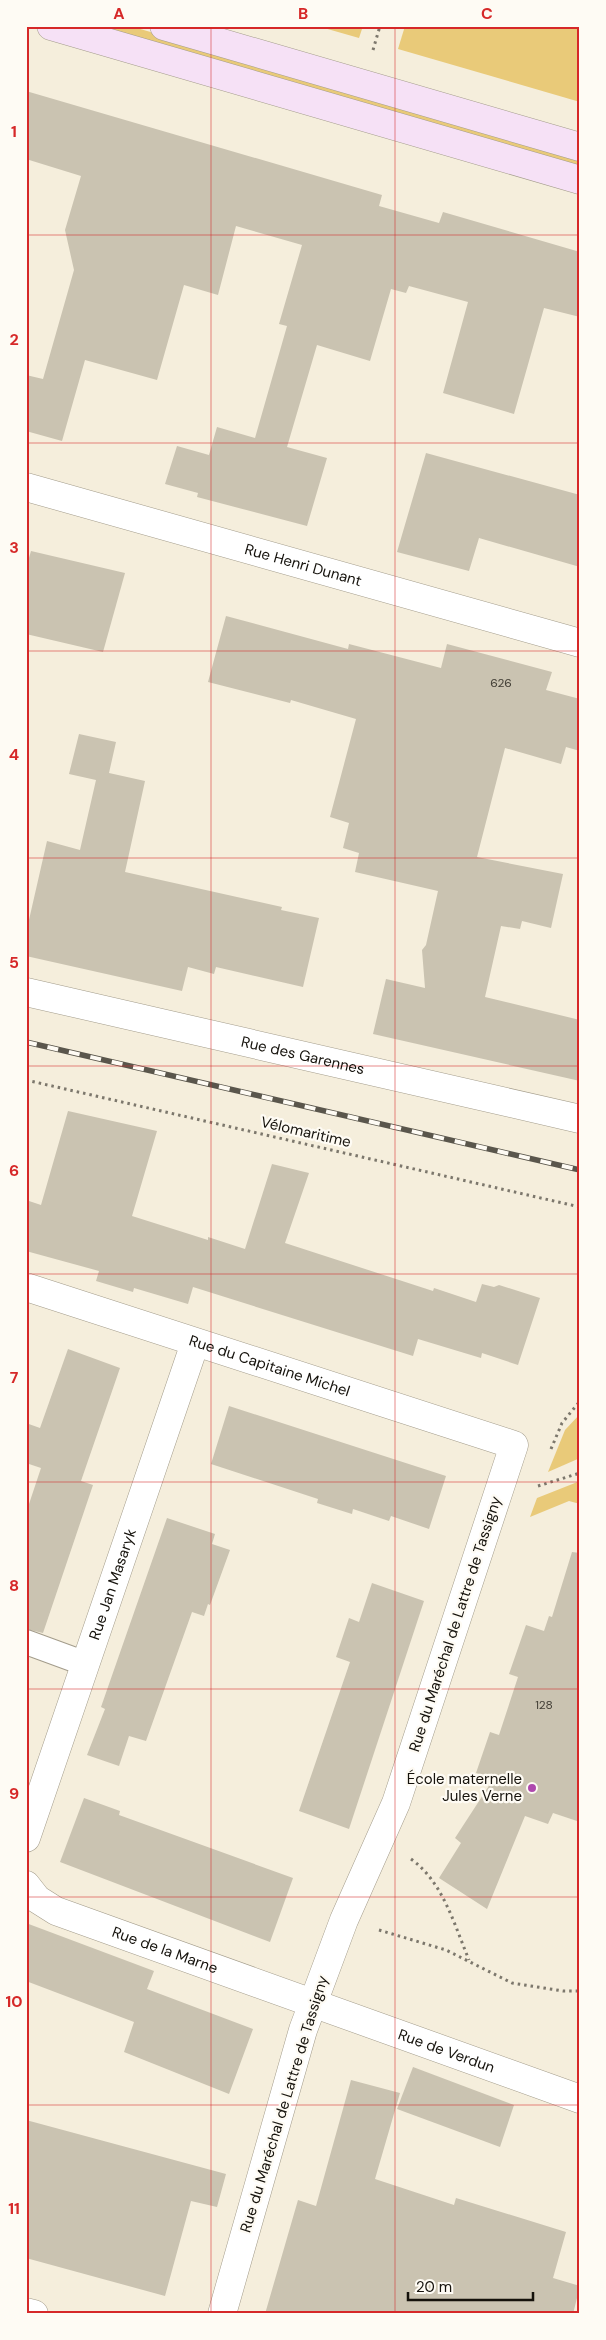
<svg xmlns="http://www.w3.org/2000/svg" width="606" height="2340" font-family="'DM Sans',sans-serif">
<style>
.green{fill:#e9ca79}
.building{fill:#cac3b1}
.lines{fill:none;stroke-linecap:round;stroke-linejoin:round}
.service-casing{stroke:#a39c8b;stroke-width:26}
.minor-casing{stroke:#a39c8b;stroke-width:29}
.secondary-casing{stroke:#a39c8b;stroke-width:29}
.path{stroke:#7c776c;stroke-width:3;stroke-dasharray:2.5 4;stroke-linecap:butt}
.service{stroke:#fff;stroke-width:24}
.minor{stroke:#fff;stroke-width:28}
.secondary{stroke:#f6e1f6;stroke-width:28}
.rail-casing{stroke:#5a564c;stroke-width:5.5}
.rail{stroke:#fefbf4;stroke-width:4;stroke-dasharray:11;stroke-linecap:butt}
.grid{fill:none;stroke:#d62828;stroke-width:1;stroke-opacity:0.55}
.poi-dot{fill:#ae49ae;stroke:#fefbf4;stroke-width:2}
.labels{text-anchor:middle;dominant-baseline:central;stroke-width:4.5;stroke-linejoin:round;paint-order:stroke}
.number-label{font-size:12px;fill:#423e35}
.street-label{font-size:15px;fill:#15120c;stroke:#fefbf4}
.poi-label{font-size:15px;fill:#15120c;stroke:#fefbf4;text-anchor:end}
.neatline{fill:none;stroke:#d62828;stroke-width:2}
.grid-label{font-size:16px;text-anchor:middle;font-weight:bold;fill:#d62828}
</style>
<rect width="100%" height="100%" fill="#f5eedc"/>
<g class="green">
<polygon points="94,26 130,26 580,157 580,168"/>
<polygon points="317,26 363,26 359,38"/>
<polygon points="405,26 580,26 580,102 398,49"/>
<polygon points="580,1414 580,1458 548,1472 565,1430"/>
<polygon points="580,1481 580,1504 569,1501 530,1517 537,1498"/>
</g>
<g class="building">
<polygon points="26,91 382,195 379,206 439,223 443,212 580,252 580,317 544,308 514,414 443,393 468,302 409,286 406,293 391,289 370,361 317,345 287,447 327,458 307,526 197,497 198,493 165,484 177,446 209,455 217,427 255,438 287,326 279,324 302,245 236,226 218,295 184,285 157,380 85,360 62,441 26,431 26,375 43,379 74,270 65,230 81,176 26,159"/>
<polygon points="426,453 580,495 580,567 479,538 469,571 397,552"/>
<polygon points="31,551 125,573 103,652 26,634 26,568"/>
<polygon points="226,616 348,649 349,644 441,668 447,644 552,672 546,690 580,699 580,751 566,747 561,764 505,748 477,857 563,874 551,928 522,921 520,929 501,926 485,997 580,1020 580,1081 373,1034 386,979 425,988 422,950 426,945 438,891 355,872 359,853 343,848 349,823 330,817 356,719 291,700 290,703 208,682"/>
<polygon points="79,734 116,742 109,773 145,781 125,872 282,907 281,910 319,918 303,987 216,967 214,974 188,967 182,991 26,956 26,933 47,841 80,850 96,780 69,774"/>
<polygon points="68,1111 157,1131 132,1216 208,1240 208,1237 245,1249 272,1164 309,1173 285,1243 433,1291 434,1288 476,1302 482,1284 494,1287 499,1285 540,1298 518,1365 482,1353 481,1358 418,1339 413,1356 193,1287 188,1304 134,1288 133,1292 96,1281 99,1271 26,1251 26,1200 41,1205"/>
<polygon points="68,1349 120,1368 81,1481 93,1485 43,1633 26,1629 26,1513 41,1468 26,1463 26,1423 40,1428"/>
<polygon points="229,1406 446,1476 429,1529 391,1516 389,1521 353,1509 352,1514 317,1503 318,1499 211,1464"/>
<polygon points="167,1518 215,1534 212,1544 230,1550 210,1605 208,1604 204,1616 192,1612 146,1741 129,1736 119,1766 87,1755 105,1709 101,1707"/>
<polygon points="572,1552 580,1553 580,1822 553,1813 548,1824 525,1816 487,1909 439,1878 461,1843 455,1838 494,1778 476,1773 490,1732 499,1735 518,1677 509,1674 526,1625 544,1631 549,1616 552,1617"/>
<polygon points="372,1583 424,1601 349,1829 299,1811 350,1662 336,1657 349,1618 359,1622"/>
<polygon points="84,1798 120,1811 119,1815 293,1878 270,1942 60,1862"/>
<polygon points="26,1923 154,1971 147,1989 253,2029 229,2094 124,2052 134,2022 26,1981"/>
<polygon points="413,2067 514,2105 500,2147 397,2109"/>
<polygon points="351,2080 400,2093 375,2179 454,2205 456,2198 566,2232 553,2278 580,2286 573,2314 265,2314 298,2200 316,2206"/>
<polygon points="26,2120 226,2174 217,2207 191,2201 165,2296 26,2258"/>
</g>
<g class="lines">
<defs>
<polyline id="service" points="26,1642 86,1664"/>
<g id="minor">
<path id="s1" d="M 26,487 L 580,643"/>
<path id="s2" d="M 26,992 L 580,1119"/>
<path id="s3" d="M 26,1287 L 514,1445 L 396,1803 L 344,1920 L 303,2030 L 222,2314"/>
<path id="s4" d="M 26,1838 L 195,1343"/>
<path id="s5" d="M 26,1885 L 37,1899 L 56,1911 L 580,2099"/>
<polyline points="26,2312 34,2314"/>
</g>
<g id="secondary">
<polyline points="51,26 580,180"/>
<polyline points="164,26 580,147"/>
</g>
</defs>
<use href="#service" class="service-casing"/>
<use href="#minor" class="minor-casing"/>
<use href="#secondary" class="secondary-casing"/>
<g class="path">
<polyline points="373,50 380,26"/>
<polyline points="26,1080 580,1207"/>
<polyline points="551,1449 562,1423 580,1401"/>
<polyline points="538,1486 580,1473"/>
<path d="M 411,1859 C 443,1882 454,1924 469,1960"/>
<polyline points="379,1930 446,1950 512,1983 563,1991 580,1991"/>
</g>
<use href="#service" class="service"/>
<use href="#minor" class="minor"/>
<use href="#secondary" class="secondary"/>
<defs>
<polyline id="rail" points="26,1042 580,1170"/>
</defs>
<use href="#rail" class="rail-casing"/>
<use href="#rail" class="rail"/>
</g>
<path class="grid" d="M 211,26 L 211,2314M 395,26 L 395,2314M 26,235 L 580,235M 26,443 L 580,443M 26,651 L 580,651M 26,858 L 580,858M 26,1066 L 580,1066M 26,1274 L 580,1274M 26,1482 L 580,1482M 26,1689 L 580,1689M 26,1897 L 580,1897M 26,2105 L 580,2105"/>
<circle class="poi-dot" cx="532" cy="1788" r="5"/>
<g class="labels">
<g class="number-label">
<text x="501" y="683">626</text>
<text x="544" y="1705">128</text>
</g>
<g class="street-label">
<text stroke="none"><textPath href="#s1" startOffset="288">Rue Henri Dunant</textPath></text>
<text stroke="none"><textPath href="#s2" startOffset="284">Rue des Garennes</textPath></text>
<text transform="translate(306 1132) rotate(13)">Vélomaritime</text>
<text stroke="none"><textPath href="#s3" startOffset="256">Rue du Capitaine Michel</textPath></text>
<text stroke="none"><textPath href="#s4" startOffset="268">Rue Jan Masaryk</textPath></text>
<text transform="translate(455 1624) rotate(-72)">Rue du Maréchal de Lattre de Tassigny</text>
<text stroke="none"><textPath href="#s5" startOffset="156">Rue de la Marne</textPath></text>
<text stroke="none"><textPath href="#s5" startOffset="455">Rue de Verdun</textPath></text>
<text transform="translate(284 2104) rotate(-73)">Rue du Maréchal de Lattre de Tassigny</text>
</g>
<g class="poi-label">
<text x="522" y="1779">École maternelle<tspan x="522" dy="17">Jules Verne</tspan></text>
</g>
</g>
<rect width="606" height="2340" fill="none" stroke="#fefbf4" stroke-width="55"/>
<path d="M408 2292v8h125v-8" fill="none" stroke="#15120c" stroke-width="2.5"/>
<text x="416" y="2292" font-size="15" fill="#15120c" stroke="#fefbf4" stroke-width="4" paint-order="stroke">20 m</text>
<rect x="28" y="28" width="550" height="2284" class="neatline"/>
<g class="grid-label">
<text x="119" y="19">A</text>
<text x="303" y="19">B</text>
<text x="487" y="19">C</text>
<text x="14" y="137">1</text>
<text x="14" y="345">2</text>
<text x="14" y="553">3</text>
<text x="14" y="760">4</text>
<text x="14" y="968">5</text>
<text x="14" y="1176">6</text>
<text x="14" y="1383">7</text>
<text x="14" y="1591">8</text>
<text x="14" y="1799">9</text>
<text x="14" y="2007">10</text>
<text x="14" y="2214">11</text>
</g>
</svg>
